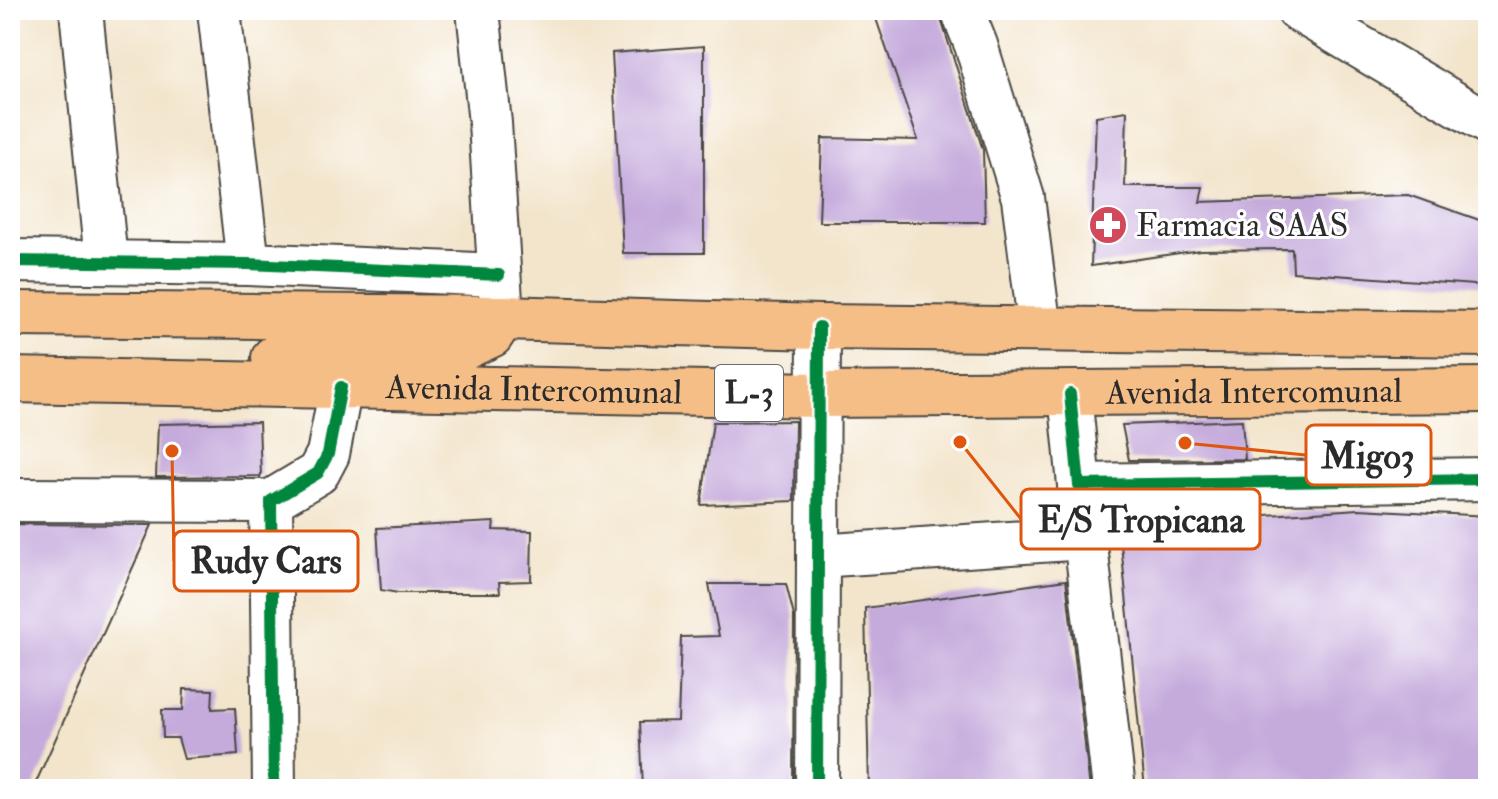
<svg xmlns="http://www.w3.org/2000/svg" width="1498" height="799" font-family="'IM FELL Double Pica',serif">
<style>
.building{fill:#c5aadc}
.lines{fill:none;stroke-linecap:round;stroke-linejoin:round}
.minor-casing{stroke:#494743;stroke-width:46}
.major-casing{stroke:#494743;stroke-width:48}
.minor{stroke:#fff;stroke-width:42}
.major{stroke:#f6be87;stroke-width:44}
.cycleway-casing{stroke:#fff;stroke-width:17}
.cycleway{stroke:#00873e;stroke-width:12}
.labels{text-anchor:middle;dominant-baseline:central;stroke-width:6;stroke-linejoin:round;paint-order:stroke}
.shield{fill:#fff;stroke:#6b6b6b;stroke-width:2}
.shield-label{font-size:32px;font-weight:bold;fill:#2b2b2b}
.poi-label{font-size:34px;fill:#2b2b2b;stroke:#fff;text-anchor:start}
.street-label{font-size:34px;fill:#2b2b2b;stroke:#fff}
.leader{fill:none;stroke:#df570e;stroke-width:3}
.callout-dot{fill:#df570e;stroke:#fff;stroke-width:3}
.callout{fill:#fff;stroke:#df570e;stroke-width:3}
.callout-label{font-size:36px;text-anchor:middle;font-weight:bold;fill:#2b2b2b}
</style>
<rect width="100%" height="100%" fill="#fff"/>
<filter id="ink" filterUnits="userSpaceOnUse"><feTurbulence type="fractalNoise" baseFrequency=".0125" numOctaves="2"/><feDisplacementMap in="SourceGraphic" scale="16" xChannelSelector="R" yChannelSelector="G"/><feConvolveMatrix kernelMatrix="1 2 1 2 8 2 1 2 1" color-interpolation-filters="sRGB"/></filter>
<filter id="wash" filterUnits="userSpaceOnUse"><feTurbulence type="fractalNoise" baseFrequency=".006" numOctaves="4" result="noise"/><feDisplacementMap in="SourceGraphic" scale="32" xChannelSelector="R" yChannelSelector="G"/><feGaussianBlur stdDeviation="1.8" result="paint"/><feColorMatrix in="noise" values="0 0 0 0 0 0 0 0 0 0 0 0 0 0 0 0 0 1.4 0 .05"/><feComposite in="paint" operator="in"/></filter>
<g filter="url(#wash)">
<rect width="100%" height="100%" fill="#f3e5cc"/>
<g id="blocks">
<g class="building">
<polygon points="873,10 938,10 983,150 985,222 819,222 822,138 918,140"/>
<polygon points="704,46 704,253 623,253 612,53"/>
<polygon points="1127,111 1125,187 1203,187 1200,202 1408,195 1488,223 1488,286 1293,272 1292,249 1200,250 1091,266 1096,116"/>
<polygon points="1242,420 1245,459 1129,460 1122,425"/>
<polygon points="795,421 794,501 701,505 713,422"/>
<polygon points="259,422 261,476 156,477 158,424"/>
<polygon points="1359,509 1488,516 1488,789 1145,789 1121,544 1126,530 1191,520"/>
<polygon points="494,522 493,530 532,531 531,581 499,582 500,593 398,593 381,590 377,528"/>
<polygon points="10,524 152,525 33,789 10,789"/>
<polygon points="1066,580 1090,789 869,789 865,608"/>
<polygon points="709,584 786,584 794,616 793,789 643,789 640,722 678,721 681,637 719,636"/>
<polygon points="184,689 213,690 212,709 235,708 238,755 184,759 178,738 163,738 162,710 183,710"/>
</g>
</g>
</g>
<g filter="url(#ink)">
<use href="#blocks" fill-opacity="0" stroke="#494743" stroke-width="2"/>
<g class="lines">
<defs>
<g id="minor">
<polyline points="81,10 106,261"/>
<polyline points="219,10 248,264"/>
<polyline points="478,10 490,123 501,301"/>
<polyline points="962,10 976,45 1023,198 1040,330"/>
<polyline points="1298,10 1488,123"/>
<polyline points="10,261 248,264 499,275"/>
<polyline points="1070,394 1079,485 1488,479"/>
<polyline points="1079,485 1114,789"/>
<polyline points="10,500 271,501"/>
<polyline points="818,556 1085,538"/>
<polyline points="274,789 271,501 318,473 328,454 341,387"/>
<polyline points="817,789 819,327"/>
</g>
<g id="major">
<polyline points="10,314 502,318 819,327 1488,334"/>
<polyline points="274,358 456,351 491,335 502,318"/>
<path id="s1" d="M 10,380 L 819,395 L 1488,390"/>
</g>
</defs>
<use href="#minor" class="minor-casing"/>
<use href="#major" class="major-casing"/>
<use href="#minor" class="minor"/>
<use href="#major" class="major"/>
<defs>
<g id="cycleway">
<polyline points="10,261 248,264 499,275"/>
<polyline points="1070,394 1079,485 1488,479"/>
<polyline points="274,789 271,501 318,473 328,454 341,387"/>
<polyline points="817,789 819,327"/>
</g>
</defs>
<use href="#cycleway" class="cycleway-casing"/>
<use href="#cycleway" class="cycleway"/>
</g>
</g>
<defs>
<symbol id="pharmacy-disc" viewBox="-11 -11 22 22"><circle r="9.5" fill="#d1495b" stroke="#fff"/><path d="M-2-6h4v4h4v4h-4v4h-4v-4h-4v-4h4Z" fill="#fff"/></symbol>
</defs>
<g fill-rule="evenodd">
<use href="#pharmacy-disc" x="1086" y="203" width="44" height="44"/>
</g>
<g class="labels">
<rect class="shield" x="715" y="365" width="68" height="56" rx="6"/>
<g class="shield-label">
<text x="749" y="393">L-3</text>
</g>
<g class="poi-label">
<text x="1136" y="225">Farmacia SAAS</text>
</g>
<g class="street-label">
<text stroke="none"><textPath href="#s1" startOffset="524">Avenida Intercomunal</textPath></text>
<text stroke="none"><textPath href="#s1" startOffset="1244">Avenida Intercomunal</textPath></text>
</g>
</g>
<path class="leader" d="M1185 443L1306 455M960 442L1021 519M172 451L174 561"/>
<g class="callout-dot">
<circle cx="1185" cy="443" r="8"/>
<circle cx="960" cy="442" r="8"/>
<circle cx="172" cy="451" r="8"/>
</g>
<g class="callout">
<rect x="1306" y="425" width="125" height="60" rx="8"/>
<rect x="1021" y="489" width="239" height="60" rx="8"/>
<rect x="174" y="531" width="184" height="60" rx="8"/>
</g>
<g class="callout-label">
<text x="1368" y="468">Migo3</text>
<text x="1141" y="532">E/S Tropicana</text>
<text x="266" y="573">Rudy Cars</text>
</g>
<rect width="1498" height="799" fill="none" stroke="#fff" stroke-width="40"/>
</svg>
